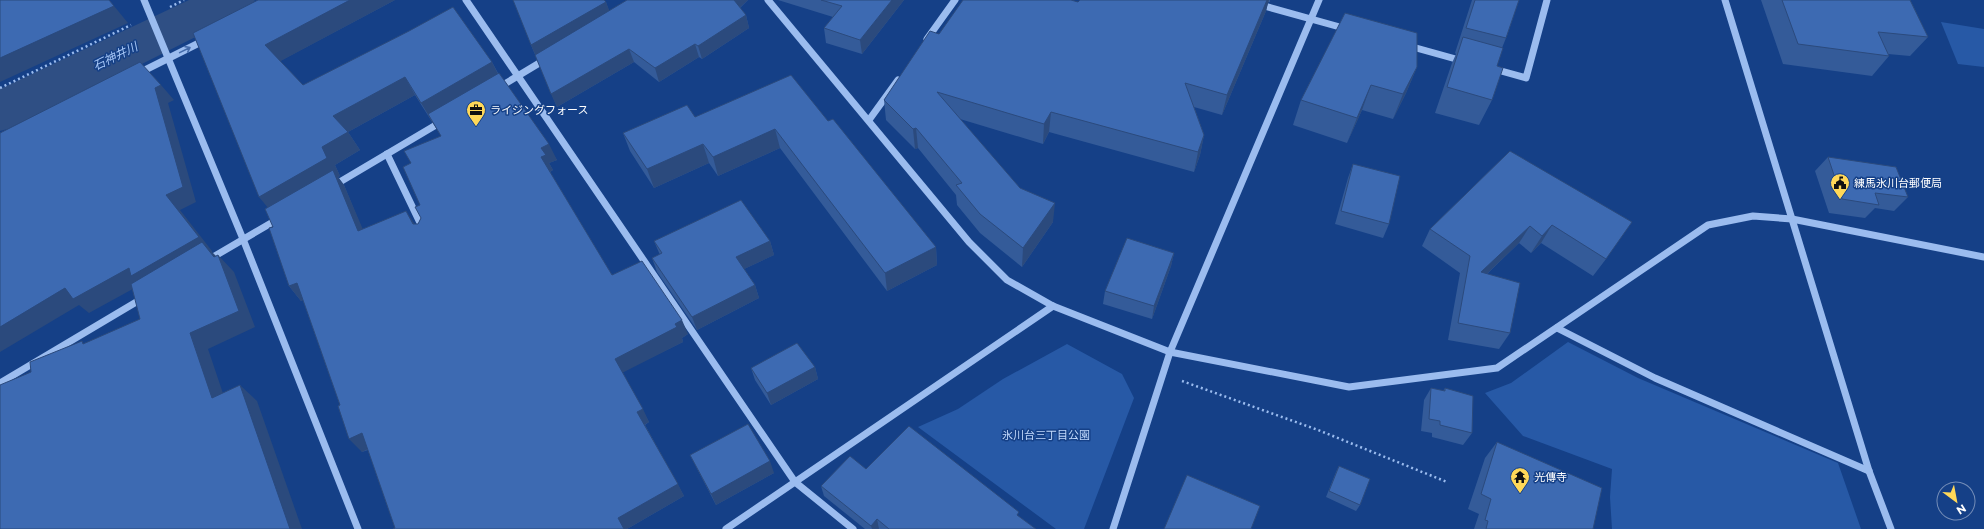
<svg xmlns="http://www.w3.org/2000/svg" width="1984" height="529" font-family="Montserrat,'Noto Sans JP',sans-serif">
<style>
.green{fill:#2759a6}
.lines{fill:none;stroke-linecap:round;stroke-linejoin:round}
.river{fill:#2f4f84;fill-rule:evenodd}
.path{stroke:#9bbcef;stroke-width:2.5;stroke-dasharray:2 3;stroke-linecap:butt}
.minor{stroke:#9bbcef;stroke-width:7}
.wall{fill:#345b99;fill-rule:evenodd}
.shaded-wall{fill:#2b4a7d}
.building{fill:#3d6ab2;stroke:#2b4a7d}
.oneway{stroke:#446bab}
.labels{text-anchor:middle;dominant-baseline:central;stroke-width:3;stroke-linejoin:round;paint-order:stroke}
.poi-label{font-size:11px;fill:#fff;stroke:#154087;text-anchor:start}
.park-label{font-size:11px;fill:#c1d8fb;stroke:#154087}
.water-label{font-size:12px;font-style:italic;fill:#a6c6f6;stroke:#154087}
</style>
<rect width="100%" height="100%" fill="#154087"/>
<g class="green">
<polygon points="1941,22 1984,29 1984,67 1958,64"/>
<polygon points="1568,342 1638,378 1838,463 1861,529 1612,529 1610,497 1612,469 1523,436 1485,393 1511,383"/>
<polygon points="1067,344 1122,374 1134,398 1084,529 1056,529 918,427 958,409 1003,379"/>
</g>
<g class="lines">
<polygon class="river" points="189,0 255,0 247,11 19,126 0,131 0,89"/>
<g class="path">
<polyline points="170,7 184,0"/>
<polyline points="0,88 131,25"/>
<polyline points="1182,381 1318,430 1447,482"/>
</g>
<g class="minor">
<polyline points="144,0 243,239 358,529"/>
<polyline points="466,0 795,482 853,529"/>
<polyline points="768,0 969,242 1007,280 1053,306 1170,352 1349,387 1497,368 1708,225 1753,216 1792,219 1984,257"/>
<polyline points="1243,0 1347,29"/>
<polyline points="1725,0 1869,471 1891,529"/>
<polyline points="927,39 955,0"/>
<polyline points="1409,46 1463,61"/>
<polyline points="1494,69 1526,78 1547,0"/>
<polyline points="139,73 205,40"/>
<polyline points="498,88 546,59"/>
<polyline points="869,120 898,80"/>
<polyline points="387,154 423,229"/>
<polyline points="333,186 441,122"/>
<polyline points="208,260 278,219"/>
<polyline points="1557,328 1655,378 1869,471"/>
<polyline points="0,383 143,298"/>
<polyline points="726,529 1053,306"/>
<polyline points="1113,529 1170,352 1319,0"/>
</g>
</g>
<g class="wall">
<path d="M 395,0 L 280,61 L 303,85 L 492,62 L 498,73 L 557,160 L 549,163 L 553,170 L 550,172 L 612,275 L 688,334 L 682,338 L 683,342 L 622,372 L 649,422 L 645,425 L 684,496 L 627,529 L 393,529 L 395,528 L 368,450 L 362,452 L 340,405 L 303,300 L 301,301 L 289,286 L 268,207 L 193,33 ZM 415,95 L 441,136 L 411,163 L 420,205 L 421,218 L 418,224 L 415,224 L 362,229 L 344,185 L 338,177 L 340,176 L 335,165 L 360,150 L 348,132 Z"/>
<polygon points="748,0 740,8 746,15 749,28 702,59 699,57 659,82 634,62 557,107 531,45 606,2 609,11"/>
<polygon points="778,0 904,0 862,54 826,43 824,28 833,17"/>
<polygon points="1080,0 1270,0 1270,2 1268,2 1266,11 1222,115 1194,107 1204,135 1200,155 1194,172 1049,132 1043,144 960,119 1020,188 1053,222 1022,267 980,233 957,205 956,195 918,148 915,149 886,120 884,100 939,34 1078,2"/>
<polygon points="1472,0 1519,0 1506,38 1502,48 1497,66 1492,100 1479,125 1435,113 1452,63 1456,54 1455,53"/>
<polygon points="1761,0 1910,0 1928,37 1910,56 1888,54 1889,56 1872,76 1783,64"/>
<polygon points="1417,67 1406,93 1393,119 1362,110 1347,143 1293,125 1301,100"/>
<polygon points="695,117 828,121 936,247 937,265 887,291 780,148 718,176 709,163 654,188 630,151 623,133"/>
<polygon points="1510,151 1606,259 1593,276 1541,243 1531,253 1519,243 1487,274 1510,333 1499,349 1448,340 1460,273 1422,246 1430,229"/>
<polygon points="1828,157 1908,197 1894,211 1875,208 1865,218 1829,213 1815,171"/>
<polygon points="1353,164 1389,224 1383,238 1335,224 1348,178"/>
<polygon points="654,241 770,241 774,255 744,269 755,285 759,298 697,330 657,272 652,258 660,255"/>
<polygon points="1174,253 1171,266 1152,319 1103,304 1105,291"/>
<polygon points="815,367 818,379 771,405 755,380 751,368"/>
<polygon points="1431,388 1443,391 1445,388 1472,433 1463,445 1432,437 1432,433 1421,431 1424,400"/>
<polygon points="1497,442 1593,529 1474,529 1479,514 1468,509 1485,458"/>
<polygon points="690,455 774,473 716,505"/>
<polygon points="1339,466 1360,505 1356,511 1326,497 1336,472"/>
<polygon points="821,486 1019,517 1036,529 865,529 824,496"/>
</g>
<g class="shaded-wall">
<polygon points="350,0 395,0 277,63 265,45"/>
<polygon points="733,0 748,0 735,12"/>
<polygon points="892,0 904,0 862,54 860,40"/>
<polygon points="1267,0 1269,0 1266,11 1222,115 1227,95"/>
<polygon points="606,2 611,15 537,59 531,45"/>
<polygon points="114,6 128,23 0,82 0,58"/>
<polygon points="746,15 749,28 702,59 698,46"/>
<polygon points="695,44 699,57 659,82 655,68"/>
<polygon points="629,49 634,62 557,107 551,94"/>
<polygon points="492,62 501,80 432,121 421,103"/>
<polygon points="1417,67 1406,93 1393,119 1403,94"/>
<polygon points="405,77 415,95 348,132 360,150 335,165 340,176 338,177 344,185 370,246 274,215 259,197 322,147 333,116"/>
<polygon points="161,85 174,100 168,103 196,202 180,210 212,251 212,252 219,259 218,255 234,272 255,327 208,349 230,414 212,398 140,285 89,313 79,305 0,352 0,327 65,288 166,195 155,88"/>
<polygon points="1371,85 1362,110 1347,143 1357,118"/>
<polygon points="1051,112 1049,132 1043,144 1044,124"/>
<polygon points="916,128 918,148 915,149 913,129"/>
<polygon points="775,129 780,148 718,176 713,157"/>
<polygon points="1204,135 1200,155 1194,172 1198,152"/>
<polygon points="549,144 557,160 549,163 553,170 549,172 541,157 541,148"/>
<polygon points="703,144 709,163 654,188 647,169"/>
<polygon points="1055,203 1053,222 1022,267 1023,248"/>
<polygon points="406,211 416,226 413,224"/>
<polygon points="1552,225 1541,243 1531,253 1542,236"/>
<polygon points="1530,226 1519,243 1471,289 1481,272"/>
<polygon points="770,241 774,255 740,271 736,257"/>
<polygon points="936,247 937,265 887,291 885,273"/>
<polygon points="1174,253 1171,266 1152,319 1154,306"/>
<polygon points="297,283 310,297 301,301 289,286"/>
<polygon points="755,285 759,298 697,330 692,317"/>
<polygon points="682,320 688,334 682,338 683,342 622,373 615,359"/>
<polygon points="815,367 818,379 771,405 767,393"/>
<polygon points="240,385 257,401 302,529 290,529"/>
<polygon points="643,409 649,422 644,425 637,412"/>
<polygon points="362,433 374,446 362,452 349,439"/>
<polygon points="770,461 774,473 716,505 711,494"/>
<polygon points="678,484 684,496 627,529 624,529 618,518"/>
<polygon points="877,519 879,529 872,529 871,526"/>
</g>
<g class="building">
<polygon points="0,0 109,0 114,6 0,58"/>
<polygon points="258,0 350,0 265,45 303,85 409,31 453,7 492,62 421,103 405,77 333,116 348,132 322,147 327,158 259,197 193,33"/>
<polygon points="513,0 604,0 606,2 531,45"/>
<polygon points="627,0 734,0 746,15 698,46 695,44 655,68 629,49 551,94 535,55"/>
<polygon points="821,0 892,0 860,40 824,28 842,6"/>
<polygon points="963,0 1071,0 1078,2 1080,0 1267,0 1227,95 1185,83 1204,135 1198,152 1051,112 1044,124 937,92 1020,188 1055,203 1023,248 980,214 956,185 962,183 916,128 913,129 884,100 930,31 939,34"/>
<polygon points="1475,0 1519,0 1506,38 1466,28"/>
<polygon points="1782,0 1910,0 1928,37 1878,32 1889,56 1798,44"/>
<polygon points="1345,13 1417,33 1417,67 1403,94 1371,85 1357,118 1301,100"/>
<polygon points="1463,37 1503,48 1497,66 1503,68 1492,100 1447,87"/>
<polygon points="140,62 161,85 155,88 183,187 166,195 199,237 131,276 129,268 73,299 65,288 0,327 0,133"/>
<polygon points="499,73 549,144 541,148 546,155 541,157 612,275 642,261 682,320 675,324 677,327 615,359 643,409 637,412 678,484 618,518 624,529 393,529 395,528 362,433 349,439 338,406 340,405 297,283 289,286 269,228 273,227 265,209 333,170 358,231 406,211 413,224 418,224 421,218 415,207 420,205 403,167 411,163 404,151 441,136 428,114"/>
<polygon points="791,75 828,121 833,119 936,247 885,273 775,129 713,157 703,144 647,169 623,133 687,105 695,117"/>
<polygon points="1510,151 1632,222 1606,259 1552,225 1542,236 1530,226 1481,272 1520,283 1510,333 1458,323 1470,256 1430,229"/>
<polygon points="1828,157 1896,167 1908,197 1875,193 1879,205 1842,199"/>
<polygon points="1353,164 1400,176 1389,224 1341,211"/>
<polygon points="741,200 770,241 736,257 755,285 692,317 652,258 662,253 654,241"/>
<polygon points="1127,238 1174,253 1154,306 1105,291"/>
<polygon points="202,242 214,257 218,255 239,311 190,333 212,398 240,385 290,529 0,529 0,385 31,372 30,362 82,341 83,344 140,319 131,284"/>
<polygon points="797,343 815,367 767,393 751,368"/>
<polygon points="1431,388 1445,391 1445,388 1473,396 1472,433 1440,425 1440,421 1429,419"/>
<polygon points="748,424 770,461 711,494 690,455"/>
<polygon points="909,426 1019,512 1017,515 1036,529 889,529 877,519 871,526 821,486 850,456 866,469"/>
<polygon points="1497,442 1602,488 1593,529 1486,529 1488,521 1485,520 1491,499 1481,494"/>
<polygon points="1339,466 1370,479 1360,505 1329,491"/>
<polygon points="1187,475 1260,506 1251,529 1164,529"/>
</g>
<defs><path id="oneway-shaft" d="M-6 0H5M1.5-3L5.5 0L1.5 3" fill="none" stroke-width="1.6" stroke-linecap="round" stroke-linejoin="round"/></defs>
<use class="oneway" href="#oneway-shaft" transform="translate(185 50) rotate(-26)"/>
<defs>
<symbol id="office-pin" viewBox="-11 -11 22 30"><path d="M0 17L-7.5 6A9.5 9.5 0 1 1 7.5 6Z" fill="#ffd858" stroke="#154087"/><path d="M-6-3h4V-5.5h4V-3h4V5H-6ZM-1-4.5V-3h2v-1.5ZM-6 0V1H6V0Z" fill="#111"/></symbol>
<symbol id="civic-pin" viewBox="-11 -11 22 30"><path d="M0 17L-7.5 6A9.5 9.5 0 1 1 7.5 6Z" fill="#ffd858" stroke="#154087"/><path d="M-.6-6.5H3V-4.5H.6V-3L4-1V1h2V6H-6V1h2V-1L-.6-3ZM-1.2 2.5V6h2.4V2.5Z" fill="#111"/></symbol>
<symbol id="temple-pin" viewBox="-11 -11 22 30"><path d="M0 17L-7.5 6A9.5 9.5 0 1 1 7.5 6Z" fill="#ffd858" stroke="#154087"/><path d="M0-6L5-2H3V0L6.5 2.5H4V6H1.5V3h-3V6H-4V2.5H-6.5L-3 0V-2H-5Z" fill="#111"/></symbol>
</defs>
<g fill-rule="evenodd">
<use href="#office-pin" x="465" y="99" width="22" height="30"/>
<use href="#civic-pin" x="1829" y="172" width="22" height="30"/>
<use href="#temple-pin" x="1509" y="466" width="22" height="30"/>
</g>
<g class="labels">
<g class="poi-label">
<text x="490" y="110">ライジングフォース</text>
<text x="1854" y="183">練馬氷川台郵便局</text>
<text x="1534" y="477">光傳寺</text>
</g>
<g class="park-label">
<text x="1046" y="435">氷川台三丁目公園</text>
</g>
<g class="water-label">
<text transform="translate(115 56) rotate(-26)">石神井川</text>
</g>
</g>
<g transform="translate(1956 501) rotate(148)"><circle r="19" fill="#154087" stroke="#738cb7"/>
<path d="M0-3L7 15L0 10L-7 15Z" fill="#ffd858"/>
<text y="-6" font-size="11" font-weight="bold" text-anchor="middle" fill="#ffffff">N</text>
</g>
</svg>
